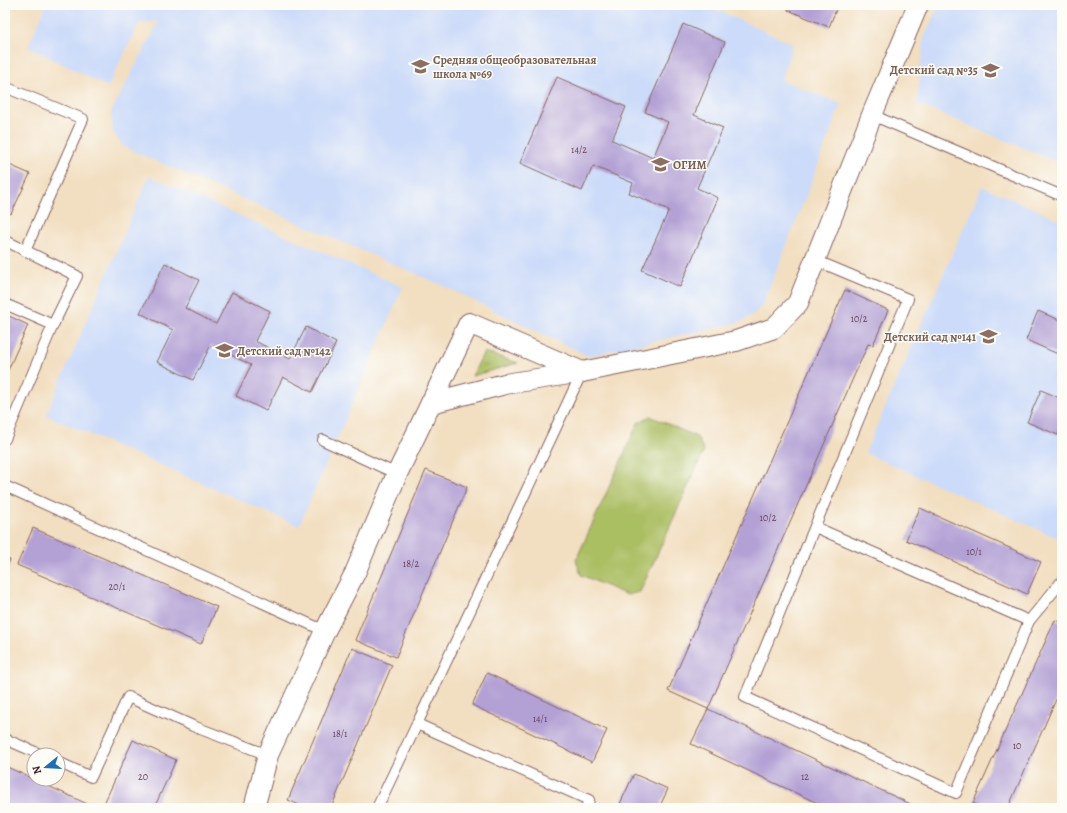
<svg xmlns="http://www.w3.org/2000/svg" width="1067" height="813" font-family="Alegreya,serif">
<style>
.built{fill:#ccdbf9}
.grass{fill:url(#grass-tufts);stroke:#7a6e46}
.garden{fill:#aabe62;stroke:#7a6e46}
.building{fill:#b3a1d5}
.lines{fill:none;stroke-linecap:round;stroke-linejoin:round}
.service-casing{stroke:#85625f;stroke-width:12}
.minor-casing{stroke:#85625f;stroke-width:22}
.service{stroke:#fff;stroke-width:10}
.minor{stroke:#fff;stroke-width:20}
.labels{text-anchor:middle;dominant-baseline:central;stroke-width:3;stroke-linejoin:round;paint-order:stroke}
.number-label{font-size:10px;fill:#644056}
.education-label{font-size:12px;font-weight:bold;fill:#785e54;stroke:#fdfcf7;text-anchor:start}
</style>
<defs>
<pattern id="grass-tufts" width="24" height="20" patternUnits="userSpaceOnUse"><rect width="24" height="20" fill="#aabe62"/><path d="M3 7l-1-3M5 7V3M7 7l1-3M15 17l-1-3M17 17v-4M19 17l1-3" fill="none" stroke="#8c9a51"/></pattern>
</defs>
<rect width="100%" height="100%" fill="#fdfcf7"/>
<filter id="ink" filterUnits="userSpaceOnUse"><feTurbulence type="fractalNoise" baseFrequency=".025" numOctaves="2"/><feDisplacementMap in="SourceGraphic" scale="8" xChannelSelector="R" yChannelSelector="G"/><feConvolveMatrix kernelMatrix="1 2 1 2 8 2 1 2 1" color-interpolation-filters="sRGB"/></filter>
<filter id="wash" filterUnits="userSpaceOnUse"><feTurbulence type="fractalNoise" baseFrequency=".012" numOctaves="4" result="noise"/><feDisplacementMap in="SourceGraphic" scale="16" xChannelSelector="R" yChannelSelector="G"/><feGaussianBlur stdDeviation="0.9" result="paint"/><feColorMatrix in="noise" values="0 0 0 0 0 0 0 0 0 0 0 0 0 0 0 0 0 1.4 0 .05"/><feComposite in="paint" operator="in"/></filter>
<g filter="url(#wash)">
<rect width="100%" height="100%" fill="#f2dec0"/>
<g class="built">
<polygon points="46,5 707,5 793,44 781,80 841,104 803,204 763,304 754,314 740,322 588,356 448,288 124,147 113,132 111,112 159,21 139,23 108,87 28,47"/>
<polygon points="939,5 1062,5 1062,164 917,104 924,37"/>
<polygon points="149,176 403,287 299,526 46,415"/>
<polygon points="982,186 1062,221 1062,540 865,453"/>
</g>
<polygon class="grass" points="484,352 518,363 472,376"/>
<polygon class="garden" points="650,416 697,437 704,451 640,592 627,595 581,575 576,560 638,423"/>
<g id="blocks">
<g class="building">
<polygon points="789,5 838,5 829,27 788,10"/>
<polygon points="683,24 725,42 694,115 723,128 697,188 718,198 680,287 642,270 669,210 629,193 633,183 593,166 582,191 520,163 557,77 626,107 612,140 653,158 668,122 645,112"/>
<polygon points="5,163 30,174 11,214 5,211"/>
<polygon points="165,263 199,280 185,308 216,324 232,292 270,311 255,341 290,359 306,327 336,343 312,392 283,377 266,411 236,396 251,365 211,345 193,380 157,362 173,330 140,313"/>
<polygon points="845,290 888,310 873,345 868,344 708,709 919,808 828,808 691,744 708,709 668,691"/>
<polygon points="1038,311 1062,321 1062,343 1058,354 1026,340"/>
<polygon points="5,314 28,325 5,377"/>
<polygon points="1041,390 1062,399 1062,424 1058,435 1027,422"/>
<polygon points="426,470 467,487 396,657 355,640"/>
<polygon points="920,508 1041,562 1027,594 906,540"/>
<polygon points="33,528 217,607 201,644 17,565"/>
<polygon points="5,557 10,560 5,571"/>
<polygon points="1055,620 1062,623 1062,686 1008,808 984,808 973,803"/>
<polygon points="352,648 392,665 331,808 306,808 288,800"/>
<polygon points="487,673 607,730 592,762 472,705"/>
<polygon points="133,740 176,760 154,808 102,808"/>
<polygon points="5,766 96,808 5,808"/>
<polygon points="634,774 668,789 659,808 618,808"/>
</g>
</g>
</g>
<g filter="url(#ink)">
<use href="#blocks" fill-opacity="0" stroke="#85625f" stroke-width="1"/>
<g class="lines">
<defs>
<g id="service">
<polyline points="5,87 83,119 25,251"/>
<polyline points="872,115 1062,196"/>
<polyline points="6,241 77,276 53,325"/>
<polyline points="815,260 908,299 745,697 956,793 1029,621 1062,581"/>
<polyline points="5,304 53,325 5,439"/>
<polyline points="323,440 397,474"/>
<polyline points="5,486 325,631"/>
<polyline points="815,527 1029,621"/>
<polyline points="417,724 582,372"/>
<polyline points="5,739 42,755"/>
<polyline points="58,762 91,777 128,697 193,726 268,755"/>
<polyline points="377,808 417,724 589,800 586,808"/>
</g>
<g id="minor">
<polyline points="431,403 469,323 582,372"/>
<polyline points="254,808 268,755 325,631 355,573 397,474 431,403 505,384 582,372 736,341 774,328 798,303 872,115 918,5"/>
</g>
</defs>
<use href="#service" class="service-casing"/>
<use href="#minor" class="minor-casing"/>
<use href="#service" class="service"/>
<use href="#minor" class="minor"/>
</g>
</g>
<defs>
<symbol id="school-bare" viewBox="-9 -9 18 18"><path d="M0-5L7-2L0 1L-7-2ZM-4 1L0 2.5L4 1V4Q0 6-4 4Z" fill="#8d6e63" stroke="#fdfcf7" stroke-width="2.5" paint-order="stroke"/></symbol>
</defs>
<g fill-rule="evenodd">
<use href="#school-bare" x="408" y="54" width="25" height="25"/>
<use href="#school-bare" x="978" y="58" width="25" height="25"/>
<use href="#school-bare" x="648" y="152" width="25" height="25"/>
<use href="#school-bare" x="976" y="324" width="25" height="25"/>
<use href="#school-bare" x="212" y="338" width="25" height="25"/>
</g>
<g class="labels">
<g class="number-label">
<text x="579" y="149">14/2</text>
<text x="859" y="318">10/2</text>
<text x="768" y="517">10/2</text>
<text x="974" y="551">10/1</text>
<text x="411" y="563">18/2</text>
<text x="117" y="586">20/1</text>
<text x="540" y="718">14/1</text>
<text x="340" y="733">18/1</text>
<text x="1017" y="745">10</text>
<text x="143" y="776">20</text>
<text x="805" y="776">12</text>
</g>
<g class="education-label">
<text x="433" y="60">Средняя общеобразовательная<tspan x="433" dy="14">школа №69</tspan></text>
<text x="978" y="70" text-anchor="end">Детский сад №35</text>
<text x="673" y="165">ОГИМ</text>
<text x="976" y="337" text-anchor="end">Детский сад №141</text>
<text x="237" y="351">Детский сад №142</text>
</g>
</g>
<rect width="1067" height="813" fill="none" stroke="#fdfcf7" stroke-width="20"/>
<g transform="translate(46 767) rotate(252)"><circle r="19" fill="#fdfcf7" stroke="#b5a4a5"/>
<path d="M0-3L7 15L0 10L-7 15Z" fill="#1f6fb2"/>
<text y="-6" font-size="11" font-weight="bold" text-anchor="middle" fill="#4a1f2b">N</text>
</g>
</svg>
